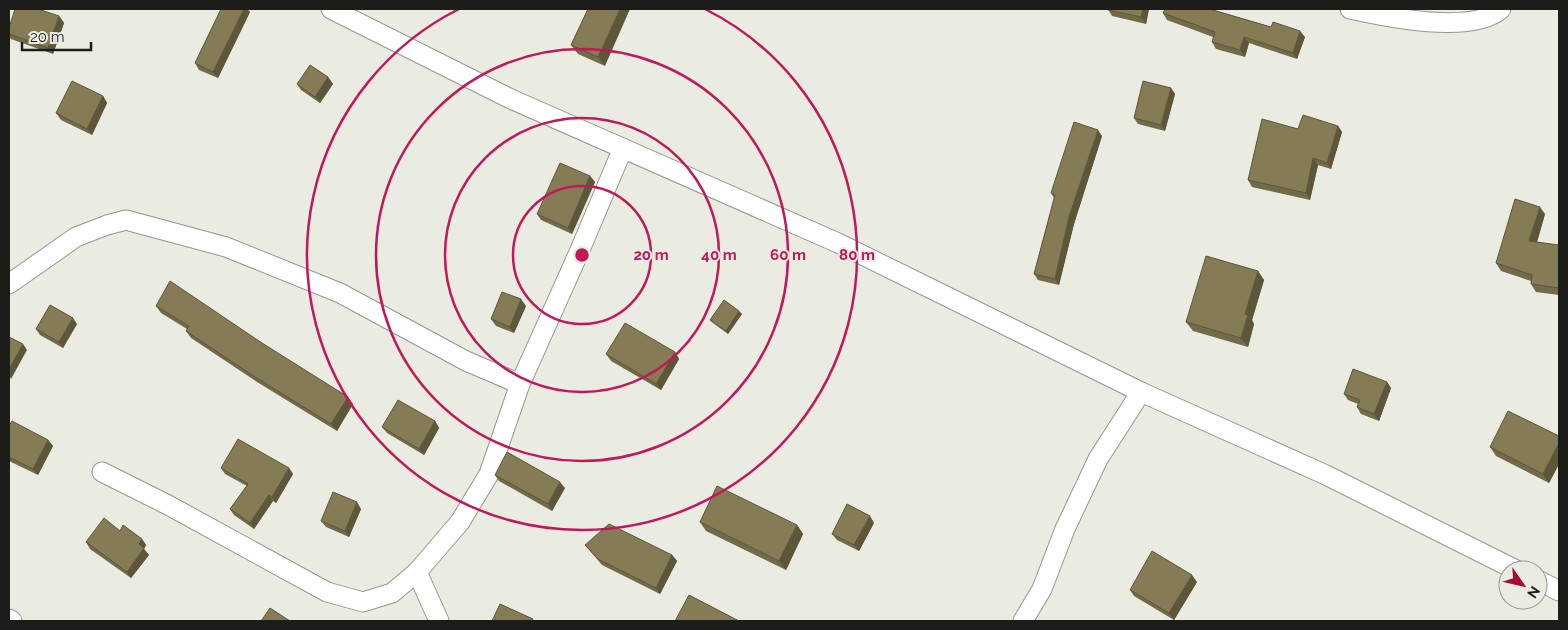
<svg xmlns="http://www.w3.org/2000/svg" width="1568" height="630" font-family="Raleway,sans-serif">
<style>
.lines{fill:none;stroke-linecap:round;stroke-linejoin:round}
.street-casing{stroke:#95978e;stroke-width:21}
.street{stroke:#fff;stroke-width:19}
.wall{fill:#726a48}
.shaded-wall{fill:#5d563b}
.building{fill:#857b54;stroke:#5d563b}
.ring{fill:none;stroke:#c2185b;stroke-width:2.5}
.centre{fill:#c2185b;stroke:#eaece2;stroke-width:2.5}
.ring-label{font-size:15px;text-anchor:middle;font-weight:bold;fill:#c2185b;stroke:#eaece2;stroke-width:4;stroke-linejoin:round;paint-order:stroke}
</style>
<rect width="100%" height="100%" fill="#eaece2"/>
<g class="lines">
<defs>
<g id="street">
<polyline points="331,9 511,99 838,243 1141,392 1326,475 1516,570"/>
<path d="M 1350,9 C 1386,17 1472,35 1501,9"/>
<polyline points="9,284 76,237 107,225 126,220 226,247 340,293 466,361 520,384"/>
<polyline points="102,472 168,505 327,592 363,602 392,593 417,572 460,522 489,474 520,384 580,250 623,148"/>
<polyline points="417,572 439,621"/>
<polyline points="1538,580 1559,591"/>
<polyline points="9,619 12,621"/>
<polyline points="1023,621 1042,589 1065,529 1098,459 1141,392"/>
</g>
</defs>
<use href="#street" class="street-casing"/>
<use href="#street" class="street"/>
</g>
<g class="wall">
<polygon points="221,9 247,9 250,12 218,78 199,70 195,63"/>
<polygon points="588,9 605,66 578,54 571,45"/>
<polygon points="1108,9 1149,9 1146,24 1112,16"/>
<polygon points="1165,9 1213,9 1214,10 1305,37 1297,59 1249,43 1245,57 1216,49 1212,42 1213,37 1167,20 1163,13"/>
<polygon points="59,16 64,23 53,54 11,39 9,36 9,28"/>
<polygon points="328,77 333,84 320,103 301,90 297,84"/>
<polygon points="1171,88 1175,94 1165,131 1138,124 1134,118"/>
<polygon points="103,96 107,103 92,135 61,120 56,113"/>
<polygon points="1338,126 1342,132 1331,169 1318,165 1310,200 1252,187 1248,180 1298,129"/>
<polygon points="1102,136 1074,224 1059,285 1038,280 1034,274 1054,198 1051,193"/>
<polygon points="590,176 595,182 572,234 541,220 537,214"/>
<polygon points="1545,214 1537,242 1559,245 1559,295 1536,292 1531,284 1531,281 1501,271 1496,263"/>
<polygon points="1258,271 1264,280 1252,320 1254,324 1248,347 1193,331 1186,322"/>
<polygon points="156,306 262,343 353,404 337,431 257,382 191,338 186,331 187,329 161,313"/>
<polygon points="526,306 514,333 496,326 491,319"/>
<polygon points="742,314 728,334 713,323 710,320"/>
<polygon points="77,324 63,348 40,335 36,329"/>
<polygon points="675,352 679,359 661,390 611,361 606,354"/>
<polygon points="1387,382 1391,388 1379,421 1361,414 1357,407 1358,404 1348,400 1344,394"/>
<polygon points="435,421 439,428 424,455 387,433 382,427"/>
<polygon points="9,426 48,440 53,446 38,475 9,461"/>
<polygon points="1559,436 1559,464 1549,483 1496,456 1490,447"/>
<polygon points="221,468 289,468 293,474 276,503 273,501 254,529 234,515 230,509 247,486 225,474"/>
<polygon points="495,475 565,488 552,511 499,481"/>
<polygon points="361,509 349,537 326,527 321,521"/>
<polygon points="700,522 797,525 803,534 786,570 706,531"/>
<polygon points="874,523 859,551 837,540 832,534"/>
<polygon points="120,531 142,539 146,545 144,549 149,555 131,578 90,549 86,542"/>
<polygon points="585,545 672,555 677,561 660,594 602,565"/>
<polygon points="1197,582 1174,620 1134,596 1130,590"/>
</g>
<g class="shaded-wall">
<polygon points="244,9 247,9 250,12 218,78 213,72"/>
<polygon points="620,9 630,9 605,66 598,57"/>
<polygon points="1143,9 1149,9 1146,24 1141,17"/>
<polygon points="59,16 64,23 53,54 48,48"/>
<polygon points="1300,31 1305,37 1297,59 1293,53"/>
<polygon points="1244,37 1249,43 1245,57 1240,50"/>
<polygon points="328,77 333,84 320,103 315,97"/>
<polygon points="1171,88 1175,94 1165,131 1161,125"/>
<polygon points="103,96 107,103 92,135 87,129"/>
<polygon points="1338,126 1342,132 1331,169 1327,163"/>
<polygon points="1098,130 1102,136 1074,224 1059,285 1055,279 1069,217"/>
<polygon points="1313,158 1318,165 1310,200 1306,193"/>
<polygon points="590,176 595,182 572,234 568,228"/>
<polygon points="1540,207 1545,214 1535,249 1529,241"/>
<polygon points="1258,271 1264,280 1252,320 1254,324 1248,347 1241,338 1245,314"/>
<polygon points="521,299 526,306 514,333 510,327"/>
<polygon points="739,311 742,314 728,334 726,331"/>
<polygon points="73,318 77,324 63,348 59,342"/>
<polygon points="23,344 27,350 11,379 9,375 9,369"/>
<polygon points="675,352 679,359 661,390 656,384"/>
<polygon points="1387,382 1391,388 1379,421 1374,414"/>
<polygon points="348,397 353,404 337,431 331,424"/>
<polygon points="435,421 439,428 424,455 419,449"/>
<polygon points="48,440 53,446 38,475 33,469"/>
<polygon points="1559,443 1559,464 1549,483 1543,474"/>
<polygon points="289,468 293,474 276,503 272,497"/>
<polygon points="560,482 565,488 552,511 548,504"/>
<polygon points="269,495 273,501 254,529 250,523"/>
<polygon points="357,502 361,509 349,537 345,531"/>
<polygon points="870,516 874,523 859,551 854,545"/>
<polygon points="797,525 803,534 786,570 779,561"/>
<polygon points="142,539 146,545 144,549 149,555 131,578 127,572 139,544"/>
<polygon points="672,555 677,561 660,594 656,588"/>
<polygon points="1192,575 1197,582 1174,620 1169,613"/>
</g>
<g class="building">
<polygon points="15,9 38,9 59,16 48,48 9,34 9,28"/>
<polygon points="221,9 244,9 213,72 195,63"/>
<polygon points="588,9 620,9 598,57 571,45"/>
<polygon points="1108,9 1143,9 1141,17 1108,10"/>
<polygon points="1165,9 1209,9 1271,27 1273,22 1300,31 1293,53 1244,37 1240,50 1212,42 1215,32 1163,13"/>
<polygon points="310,65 328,77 315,97 297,84"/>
<polygon points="72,81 103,96 87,129 56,113"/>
<polygon points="1143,81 1171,88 1161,125 1134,118"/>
<polygon points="1303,115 1338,126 1327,163 1313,158 1306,193 1248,180 1262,119 1298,129"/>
<polygon points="1074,122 1098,130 1069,217 1055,279 1034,274 1055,195 1051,193"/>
<polygon points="560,163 590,176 568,228 537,214"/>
<polygon points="1515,199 1540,207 1529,241 1559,245 1559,288 1531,284 1532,275 1496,263"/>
<polygon points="1206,256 1258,271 1245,314 1248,315 1241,338 1186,322"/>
<polygon points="170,281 262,343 348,397 331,424 252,375 186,331 189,326 156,306"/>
<polygon points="502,292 521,299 510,327 491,319"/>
<polygon points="724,300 739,311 726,331 710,320"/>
<polygon points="50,305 73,318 59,342 36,329"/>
<polygon points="625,323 675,352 656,384 606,354"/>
<polygon points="9,337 23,344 9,369"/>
<polygon points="1353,369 1387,382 1374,414 1357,407 1360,400 1344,394"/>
<polygon points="398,400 435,421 419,449 382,427"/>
<polygon points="1508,411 1559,436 1559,443 1543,474 1490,447"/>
<polygon points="12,421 48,440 33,469 9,457 9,426"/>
<polygon points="238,439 289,468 272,497 269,495 250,523 230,509 248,484 221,468"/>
<polygon points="507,452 560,482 548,504 495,475"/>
<polygon points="717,486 797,525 779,561 700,522"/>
<polygon points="333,492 357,502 345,531 321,521"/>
<polygon points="847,504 870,516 854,545 832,534"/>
<polygon points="104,518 120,531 123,525 142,539 139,544 144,548 127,572 86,542"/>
<polygon points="609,524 672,555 656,588 598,559 585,545"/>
<polygon points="1152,551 1192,575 1169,613 1130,590"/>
<polygon points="689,595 739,621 675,621"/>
<polygon points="500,604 533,619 532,621 492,621"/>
<polygon points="270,608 290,621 261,621"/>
</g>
<g class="ring">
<circle cx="582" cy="255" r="69"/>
<circle cx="582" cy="255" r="137"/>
<circle cx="582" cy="255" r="206"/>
<path d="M705 9A275 275 0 1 1 459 9"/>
</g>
<circle cx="582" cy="255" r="8" class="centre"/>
<g class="ring-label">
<text x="651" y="260">20 m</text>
<text x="719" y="260">40 m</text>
<text x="788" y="260">60 m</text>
<text x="857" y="260">80 m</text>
</g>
<rect width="1568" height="630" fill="none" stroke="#1c1d19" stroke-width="20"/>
<g transform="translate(1523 585) rotate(124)"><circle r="24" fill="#eaece2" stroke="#989992"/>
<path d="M0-4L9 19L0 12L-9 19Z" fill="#a60c36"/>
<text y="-8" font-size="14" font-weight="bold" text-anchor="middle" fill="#1c1d19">N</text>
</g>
<path d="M22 42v8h69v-8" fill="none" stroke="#1c1d19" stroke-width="2.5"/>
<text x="30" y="42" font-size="15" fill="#1c1d19" stroke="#eaece2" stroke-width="4" paint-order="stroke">20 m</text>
</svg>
